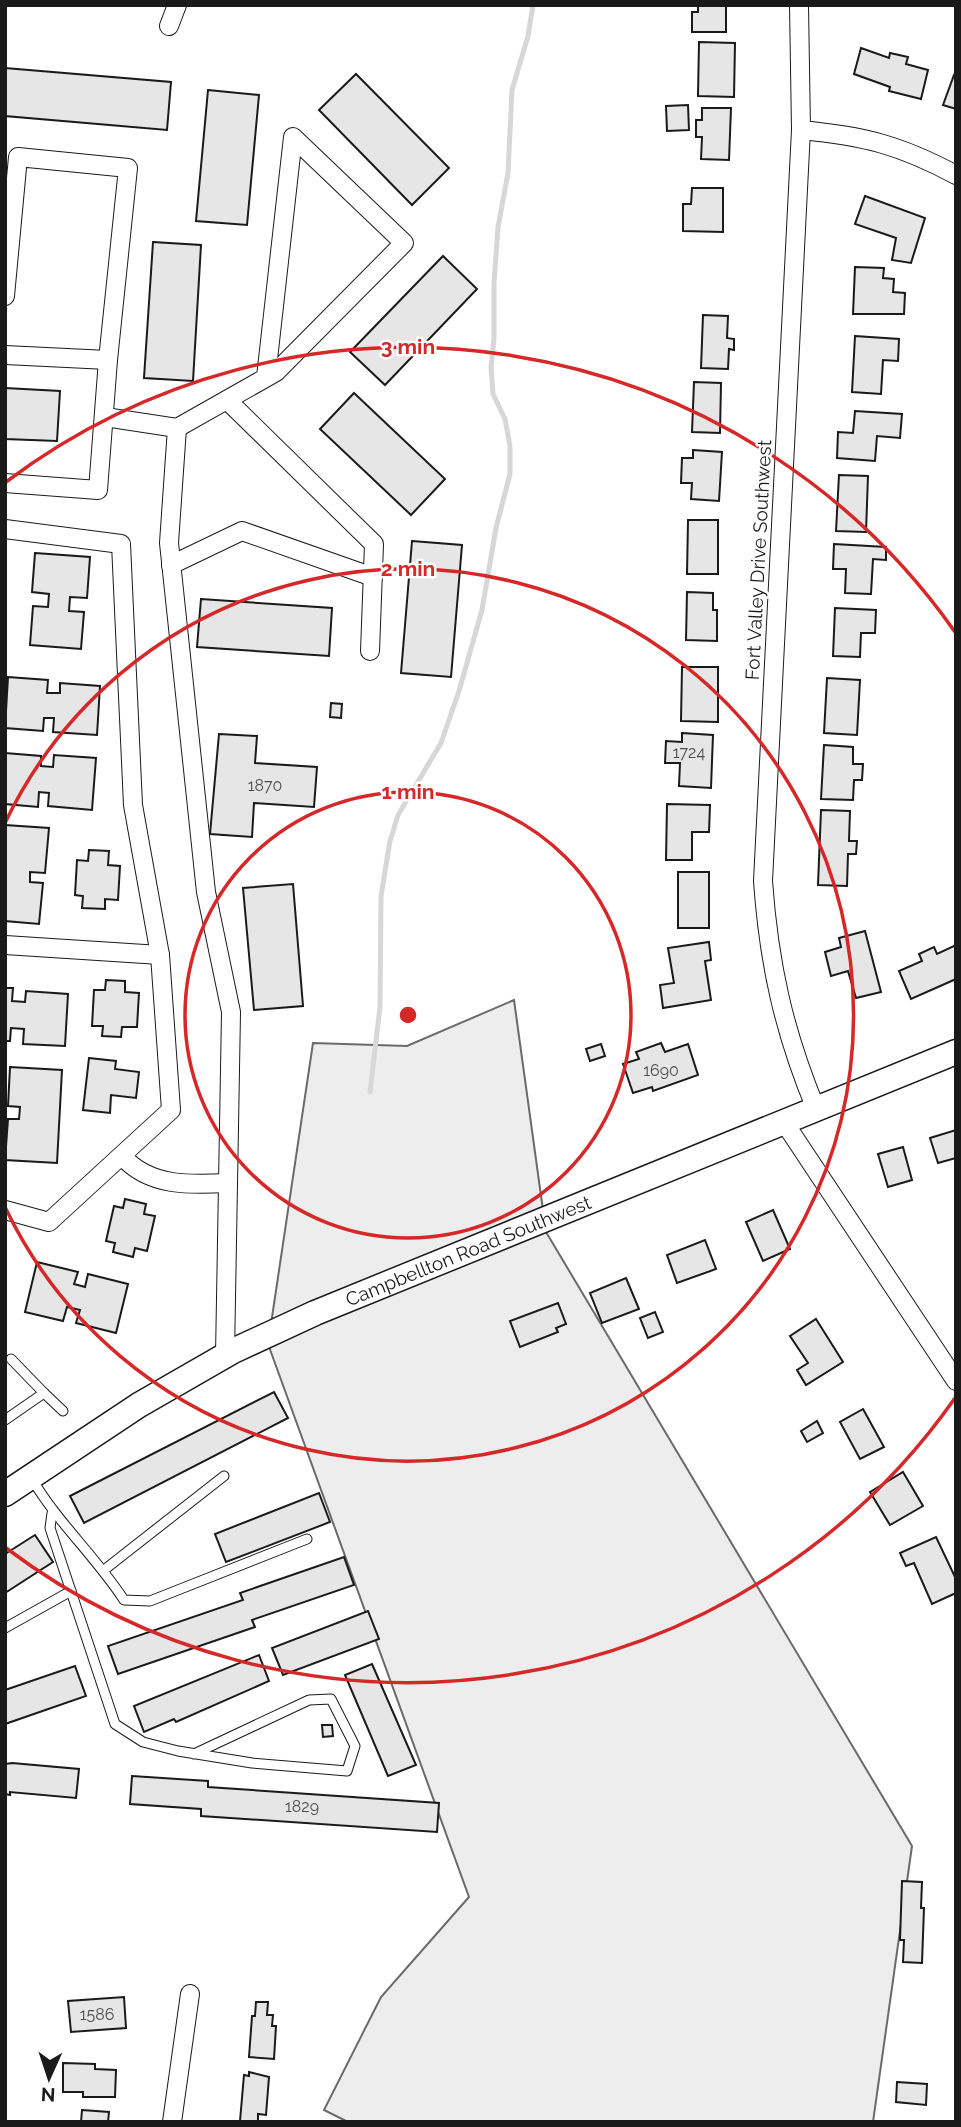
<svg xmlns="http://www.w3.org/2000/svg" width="961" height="2127" font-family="Raleway,sans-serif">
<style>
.green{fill:#ededed;stroke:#6a6a6a;stroke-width:2}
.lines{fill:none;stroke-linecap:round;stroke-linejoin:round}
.stream{stroke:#d7d7d7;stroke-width:5}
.building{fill:#e6e6e6;stroke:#1a1a1a;stroke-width:2}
.lane-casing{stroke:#1a1a1a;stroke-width:11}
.street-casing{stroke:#1a1a1a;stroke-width:20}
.secondary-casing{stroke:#1a1a1a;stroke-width:27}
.lane{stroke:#fff;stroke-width:9}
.street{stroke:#fff;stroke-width:18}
.secondary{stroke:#fff;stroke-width:24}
.ring{fill:none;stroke:#d62828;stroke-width:3.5}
.labels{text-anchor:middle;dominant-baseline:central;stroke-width:5;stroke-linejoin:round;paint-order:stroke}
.number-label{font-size:16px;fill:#4d4d4d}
.street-label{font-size:19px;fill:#1a1a1a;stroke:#fff}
.centre{fill:#d62828;stroke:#fff;stroke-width:3.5}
.ring-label{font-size:21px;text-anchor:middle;font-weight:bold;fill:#d62828;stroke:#fff;stroke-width:5;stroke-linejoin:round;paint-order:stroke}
</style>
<rect width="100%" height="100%" fill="#fff"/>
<polygon class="green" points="514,1000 546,1232 912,1846 873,2122 348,2122 324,2110 381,1997 469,1897 268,1344 313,1043 407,1046"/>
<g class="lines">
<polyline class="stream" points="370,1092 380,1007 381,896 390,841 398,815 441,743 459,691 482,610 496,528 510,474 510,446 505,419 493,394 491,367 494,339 494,283 498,227 508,173 512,90 528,36 533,5"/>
</g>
<g class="building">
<polygon points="698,5 726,5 726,32 692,32 692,12 698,12"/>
<polygon points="699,42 735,43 734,97 698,96"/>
<polygon points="861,48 889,58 890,53 908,57 906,64 928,70 921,99 889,91 890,87 854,74"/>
<polygon points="5,68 171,82 167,130 5,116"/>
<polygon points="356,74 449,168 412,205 319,110"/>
<polygon points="954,75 956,76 956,109 943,105"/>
<polygon points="208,90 259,95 247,225 196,221"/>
<polygon points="688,105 689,130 667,131 666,106"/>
<polygon points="702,108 731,108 729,160 701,159 702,137 696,137 696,120 702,120"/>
<polygon points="692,188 723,188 723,232 683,231 683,204 691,204"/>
<polygon points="865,196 925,218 911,263 892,260 896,238 855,224"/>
<polygon points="153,242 201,245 193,381 144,378"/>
<polygon points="443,256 477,289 385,385 350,352"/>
<polygon points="855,267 884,268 883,278 894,279 893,292 905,293 904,314 853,314"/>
<polygon points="703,315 728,316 727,338 734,339 734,350 729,349 728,369 701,368"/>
<polygon points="855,336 899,339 898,361 883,360 881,394 852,392"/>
<polygon points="694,382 721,383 720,433 692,432"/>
<polygon points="5,388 60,391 57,441 5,439"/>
<polygon points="354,393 445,479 411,515 320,429"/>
<polygon points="855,411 902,414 900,438 877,436 875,461 837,458 838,432 853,433"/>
<polygon points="693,450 722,452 719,501 691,499 692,483 681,483 682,458 693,458"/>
<polygon points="839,475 868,476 866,532 836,531"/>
<polygon points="688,520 718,520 718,574 687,574"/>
<polygon points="412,541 462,545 451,677 401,673"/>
<polygon points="834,544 886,547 886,560 873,559 871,594 845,593 846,569 833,569"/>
<polygon points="35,553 90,557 87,598 70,597 69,611 84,612 81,649 30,645 33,606 48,607 49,594 32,592"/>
<polygon points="687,592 713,593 713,610 717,610 717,641 686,640"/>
<polygon points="201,599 332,608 329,656 197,647"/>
<polygon points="835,608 876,610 875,633 861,633 860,657 833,656"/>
<polygon points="682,667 718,667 718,722 681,721"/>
<polygon points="8,677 48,680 47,693 60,693 60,683 100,686 97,735 53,732 54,718 44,718 43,731 5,728"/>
<polygon points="827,678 860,680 857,735 824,733"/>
<polygon points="331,703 342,704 341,718 330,717"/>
<polygon points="682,733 713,735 711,788 679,786 680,763 665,763 666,741 682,742"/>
<polygon points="219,734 257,736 255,763 317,767 314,807 254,803 252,837 210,834"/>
<polygon points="824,745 853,747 853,764 863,764 862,780 854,780 853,800 821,799"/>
<polygon points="5,753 41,756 41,766 53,767 54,755 96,758 92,810 48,806 49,793 39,792 38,807 5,804"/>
<polygon points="667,804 710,805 709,832 692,832 692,860 666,860"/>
<polygon points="821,810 850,811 849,841 857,841 856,854 848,854 847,886 818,885"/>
<polygon points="5,825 49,828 45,873 30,872 30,882 43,883 39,924 5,921"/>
<polygon points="89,850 109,851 108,865 120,866 118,900 105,899 105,909 82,908 83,896 75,895 77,860 88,861"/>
<rect x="678" y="872" width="31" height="56"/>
<polygon points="293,884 303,1006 254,1010 243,888"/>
<polygon points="865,931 881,992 856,998 848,971 831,976 825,952 841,947 839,938"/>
<polygon points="709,942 711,960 705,961 711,1000 663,1008 660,985 674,983 668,948"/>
<polygon points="956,945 956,979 911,999 899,971 922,961 919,954 934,947 937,954"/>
<polygon points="106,980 125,981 125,992 139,993 137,1027 122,1027 121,1037 102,1036 103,1026 92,1026 94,990 105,990"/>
<polygon points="5,988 13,988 12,1001 25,1002 26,991 68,994 65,1046 23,1044 24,1029 11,1028 10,1041 5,1041"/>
<polygon points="661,1043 665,1052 688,1044 698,1075 653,1091 652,1087 633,1093 623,1064 639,1059 636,1052"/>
<polygon points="601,1044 605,1056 590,1061 586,1049"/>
<polygon points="89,1058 116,1061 115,1069 139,1072 136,1098 111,1095 110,1113 83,1110"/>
<polygon points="10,1067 62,1070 57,1163 5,1160 8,1119 19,1119 20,1107 8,1106"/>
<polygon points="956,1130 956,1158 938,1163 930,1138"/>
<polygon points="903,1147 912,1180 888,1187 878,1154"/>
<polygon points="125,1199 146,1204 144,1214 155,1216 147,1251 135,1248 133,1257 113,1252 115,1243 106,1241 114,1206 123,1208"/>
<polygon points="773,1210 790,1249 763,1261 746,1222"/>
<polygon points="705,1240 716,1269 677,1283 667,1255"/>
<polygon points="37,1262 78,1272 74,1284 85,1287 88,1274 128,1284 116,1333 76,1323 80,1310 67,1307 63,1321 25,1312"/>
<polygon points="626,1278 639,1309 602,1323 590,1293"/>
<polygon points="558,1303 566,1324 556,1328 558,1332 520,1347 510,1321"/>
<polygon points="655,1312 663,1332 648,1338 640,1318"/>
<polygon points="816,1319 843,1362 806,1385 797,1370 808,1363 790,1336"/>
<polygon points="274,1392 288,1418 84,1523 70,1496"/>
<polygon points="863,1409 884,1447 860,1459 840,1422"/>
<polygon points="817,1421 823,1433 807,1442 801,1431"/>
<polygon points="903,1472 923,1506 890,1525 870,1492"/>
<polygon points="319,1493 330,1522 226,1562 215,1534"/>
<polygon points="35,1535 53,1562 5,1593 5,1554"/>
<polygon points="936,1537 956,1579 956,1593 932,1604 914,1563 906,1566 900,1553"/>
<polygon points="344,1557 354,1585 252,1620 255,1627 118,1674 108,1646 243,1600 240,1593"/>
<polygon points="368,1611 379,1639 283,1675 272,1648"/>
<polygon points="259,1655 269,1681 176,1722 174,1719 144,1732 134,1706"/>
<polygon points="372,1664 416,1765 388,1776 345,1675"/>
<polygon points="75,1666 86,1696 5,1724 5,1690"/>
<polygon points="322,1725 332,1725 333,1736 323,1737"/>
<polygon points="12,1763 79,1769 76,1798 10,1792 10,1795 5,1794 5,1764"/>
<polygon points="132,1776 208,1781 208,1787 439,1803 437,1832 201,1816 201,1809 130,1804"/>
<polygon points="902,1881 922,1882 921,1908 924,1908 922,1963 903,1962 904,1940 900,1940"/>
<polygon points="124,1997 126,2028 71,2032 68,2001"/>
<polygon points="256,2002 268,2002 267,2015 273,2015 272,2026 276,2026 274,2059 249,2057 252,2016 255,2016"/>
<polygon points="63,2063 95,2064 95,2069 116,2070 115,2097 83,2097 83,2092 63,2092"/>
<polygon points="249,2072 269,2077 266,2115 258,2114 258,2122 240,2121 244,2075 249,2076"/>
<polygon points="897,2082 927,2084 926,2105 896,2102"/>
<polygon points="82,2110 109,2112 108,2122 81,2122"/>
</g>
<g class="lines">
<defs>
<g id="lane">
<polyline points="44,1393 63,1411"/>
<polyline points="5,1420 44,1393 11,1359"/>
<path d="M 32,1479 C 58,1523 96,1557 124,1600 L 150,1601 L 307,1539"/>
<polyline points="52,1513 50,1528 115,1724 143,1742 178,1751 252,1763 347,1771 355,1746 331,1699 309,1700 194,1754"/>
<polyline points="104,1570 224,1476"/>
<polyline points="5,1628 71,1591"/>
</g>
<g id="street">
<path d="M 799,5 L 801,130 L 763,881 C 769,965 784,1032 816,1109"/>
<polyline points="169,26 177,5"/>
<path d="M 801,130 C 864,136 900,145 956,175"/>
<polyline points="5,296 18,157 128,168 108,360 98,490 5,483"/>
<polyline points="5,355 108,360"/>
<polyline points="227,400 374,544 370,651"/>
<polyline points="105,417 177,428 276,372 404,243 293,137 266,377"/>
<polyline points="177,428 169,543 206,892 231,1012 225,1356"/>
<polyline points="5,529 121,544 133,805 160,955 171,1110 49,1222 5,1210"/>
<polyline points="171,565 242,531 373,577"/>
<polyline points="5,945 160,955"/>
<polyline points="784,1122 956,1381"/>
<path d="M 123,1157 C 150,1187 191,1185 228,1183"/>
<polyline points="172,2122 190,1994"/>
</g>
<g id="secondary">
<path id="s1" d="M 5,1494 L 139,1405 L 233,1351 L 315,1313 L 956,1052"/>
</g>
</defs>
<use href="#lane" class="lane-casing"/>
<use href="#street" class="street-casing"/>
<use href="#secondary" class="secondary-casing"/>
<use href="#lane" class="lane"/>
<use href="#street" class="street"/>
<use href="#secondary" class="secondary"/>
</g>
<g class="ring">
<circle cx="408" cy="1015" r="223"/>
<path d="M5 823A446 446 0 1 1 5 1207"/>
<path d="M955 1398A668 668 0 0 1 6 1548M6 482A668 668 0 0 1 955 632"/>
</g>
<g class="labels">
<g class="number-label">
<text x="689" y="752">1724</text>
<text x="265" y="785">1870</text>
<text x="661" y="1070">1690</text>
<text x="302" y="1806">1829</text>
<text x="97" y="2014">1586</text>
</g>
<g class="street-label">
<text transform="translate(758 560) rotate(-87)">Fort Valley Drive Southwest</text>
<text stroke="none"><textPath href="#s1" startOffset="525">Campbellton Road Southwest</textPath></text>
</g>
</g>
<circle cx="408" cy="1015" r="10" class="centre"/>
<g class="ring-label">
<text x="408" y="354">3 min</text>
<text x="408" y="576">2 min</text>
<text x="408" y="799">1 min</text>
</g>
<rect width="961" height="2127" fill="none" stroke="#1a1a1a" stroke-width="14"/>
<g transform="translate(49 2078) rotate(183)" stroke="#ffffff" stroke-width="5" paint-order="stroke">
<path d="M0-5L12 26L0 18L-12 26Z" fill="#1a1a1a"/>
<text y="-10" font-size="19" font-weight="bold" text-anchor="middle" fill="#1a1a1a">N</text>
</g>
</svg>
